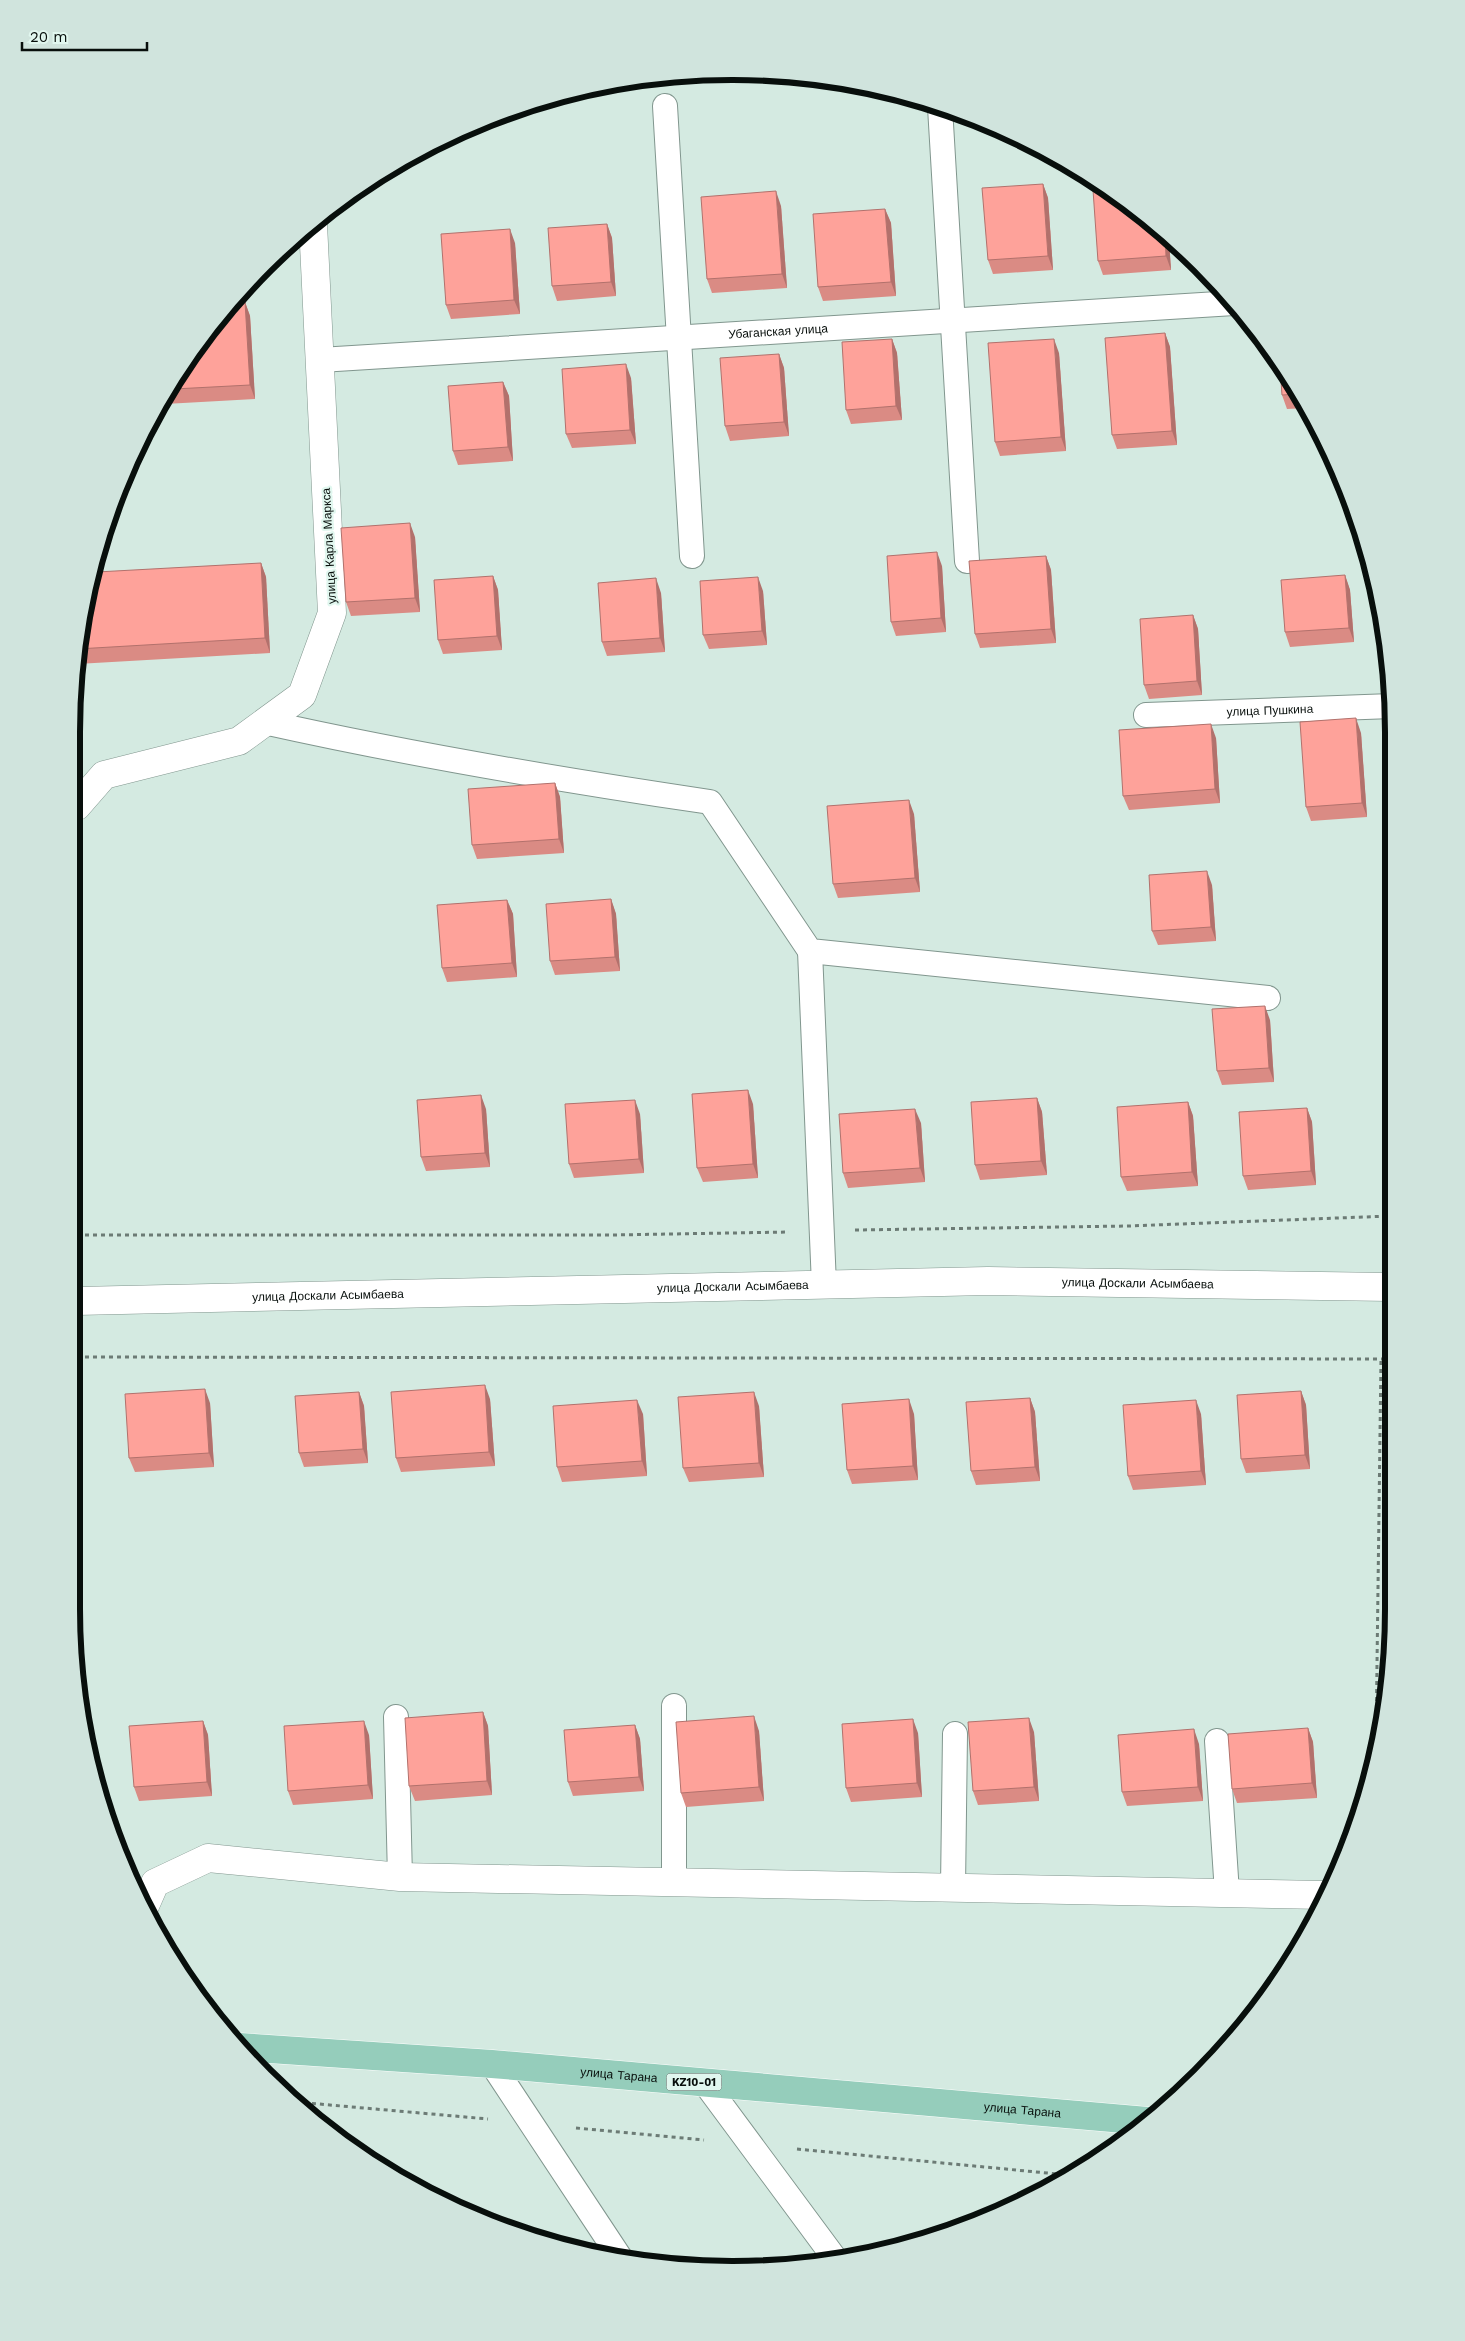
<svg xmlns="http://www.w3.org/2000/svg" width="1465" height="2341" font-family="'Work Sans',sans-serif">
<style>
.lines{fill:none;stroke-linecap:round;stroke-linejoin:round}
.service-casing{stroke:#81968e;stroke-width:26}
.minor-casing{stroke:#81968e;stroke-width:29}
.tertiary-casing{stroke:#81968e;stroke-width:29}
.primary-casing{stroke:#fff;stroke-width:29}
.path{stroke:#6c7b75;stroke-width:3;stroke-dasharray:4 4;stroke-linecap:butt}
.service{stroke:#fff;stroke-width:24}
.minor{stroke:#fff;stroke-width:28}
.tertiary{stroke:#fff;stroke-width:28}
.primary{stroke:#95cdbb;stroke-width:28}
.wall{fill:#da8b84}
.shaded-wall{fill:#b2716c}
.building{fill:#fea29a;stroke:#b2716c}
.labels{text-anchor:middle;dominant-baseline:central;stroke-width:4.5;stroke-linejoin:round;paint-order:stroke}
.shield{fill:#e1f7ef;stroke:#495550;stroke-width:1}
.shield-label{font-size:11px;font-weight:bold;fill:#080f0c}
.street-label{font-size:12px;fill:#080f0c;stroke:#e1f7ef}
.rim{fill:none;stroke:#080f0c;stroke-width:6}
</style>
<rect width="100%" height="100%" fill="#d4eae1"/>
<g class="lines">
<defs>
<g id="service">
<polyline points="665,106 692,556"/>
<polyline points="940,107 967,561"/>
<path id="s1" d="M 320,360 L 1234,303"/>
<path id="s2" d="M 1146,715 L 1392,706"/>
<path d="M 264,722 C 412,755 561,780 710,802 L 810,951 L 1268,998"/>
<polyline points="810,951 824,1285"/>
<polyline points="396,1717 400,1877"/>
<polyline points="1217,1741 1227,1893"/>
<polyline points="674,1882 674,1706"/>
<polyline points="953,1888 955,1734"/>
<polyline points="492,2064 621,2259"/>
<polyline points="705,2083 836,2260"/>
</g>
<g id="minor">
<polyline points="77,806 104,775 239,741 302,695 332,613 313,224"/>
<polyline points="144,1908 155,1883 208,1858 400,1877 1324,1895"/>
</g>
<g id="tertiary">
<path id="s3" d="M 77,1301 L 988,1281 L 1390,1287"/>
</g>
<g id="primary">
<path id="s4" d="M 239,2047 L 492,2064 L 1147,2121"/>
</g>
</defs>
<use href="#service" class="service-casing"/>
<use href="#minor" class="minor-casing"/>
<use href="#tertiary" class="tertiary-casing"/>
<use href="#primary" class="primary-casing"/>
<g class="path">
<polyline points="855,1230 1128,1226 1390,1216"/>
<polyline points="77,1235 611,1235 789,1232"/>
<polyline points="77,1357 1390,1359"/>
<polyline points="1376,1741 1381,1359"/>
<polyline points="296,2102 488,2119"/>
<polyline points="576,2128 704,2140"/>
<polyline points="797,2149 1068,2175"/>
</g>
<use href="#service" class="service"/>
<use href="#minor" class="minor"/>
<use href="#tertiary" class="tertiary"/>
<use href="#primary" class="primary"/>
</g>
<g class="wall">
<polygon points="751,73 751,78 678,83 675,76"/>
<polygon points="635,79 636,85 600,88"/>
<polygon points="1043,184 1048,198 1053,270 993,274 988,260"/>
<polygon points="781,206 787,288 712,293 707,279"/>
<polygon points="885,209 891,223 896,296 823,301 818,287"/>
<polygon points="607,224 612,238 616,296 557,301 552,286"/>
<polygon points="1169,240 1171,270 1103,275 1098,261"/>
<polygon points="515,243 520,314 451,319 446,305"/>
<polygon points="245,302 250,316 255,399 165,404 208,330"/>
<polygon points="1165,333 1170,347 1177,445 1117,449 1112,435"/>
<polygon points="892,339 897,353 902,420 851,424 846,410"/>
<polygon points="1059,353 1066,451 1000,456 995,442"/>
<polygon points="779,354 784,368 789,436 730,441 725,426"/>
<polygon points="1280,367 1305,402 1308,408 1287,409 1282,395"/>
<polygon points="631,378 636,444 572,448 566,434"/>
<polygon points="503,382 509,396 513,461 458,465 453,451"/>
<polygon points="415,537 420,612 351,616 346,602"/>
<polygon points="1046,556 1051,570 1056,643 980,648 975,634"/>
<polygon points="261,563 266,577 270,653 77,664 77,646"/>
<polygon points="942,566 946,632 896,636 891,622"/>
<polygon points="1345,575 1350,590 1354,642 1290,647 1285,632"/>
<polygon points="493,576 498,590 502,650 443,654 438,640"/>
<polygon points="763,591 767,645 709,649 703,635"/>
<polygon points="661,593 665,652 607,656 602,642"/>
<polygon points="1193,615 1198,629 1202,695 1149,699 1144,685"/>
<polygon points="1361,733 1367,817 1311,821 1306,807"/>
<polygon points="1216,738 1220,803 1129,810 1123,796"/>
<polygon points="555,783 560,797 564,853 477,859 472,845"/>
<polygon points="914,814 920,892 838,898 833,884"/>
<polygon points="1212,885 1216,941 1158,945 1152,931"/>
<polygon points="611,899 616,914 620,971 555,975 550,961"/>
<polygon points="507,900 513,914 517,977 447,982 442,968"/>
<polygon points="1270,1020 1274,1082 1222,1085 1217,1071"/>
<polygon points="1037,1098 1042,1112 1047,1175 980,1180 975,1165"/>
<polygon points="1188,1102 1193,1116 1198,1186 1127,1191 1121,1177"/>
<polygon points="753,1104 758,1178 703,1182 697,1168"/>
<polygon points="1307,1108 1312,1122 1316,1185 1248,1190 1243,1176"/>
<polygon points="486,1109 490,1167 426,1171 421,1157"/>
<polygon points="640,1114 644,1173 574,1178 569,1164"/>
<polygon points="921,1123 925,1182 848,1188 843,1173"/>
<polygon points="1301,1391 1306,1405 1310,1469 1246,1473 1241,1459"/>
<polygon points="359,1392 364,1406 368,1463 304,1467 299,1453"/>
<polygon points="1030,1398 1035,1412 1040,1481 976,1485 971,1471"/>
<polygon points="490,1399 495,1466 401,1472 396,1458"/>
<polygon points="210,1403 214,1467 135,1472 129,1458"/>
<polygon points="759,1406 764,1477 689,1482 683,1468"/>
<polygon points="643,1414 647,1476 562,1482 557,1467"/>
<polygon points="914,1414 918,1480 852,1484 847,1470"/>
<polygon points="1201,1414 1206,1485 1133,1490 1128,1476"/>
<polygon points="483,1712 488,1726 492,1795 415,1801 409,1786"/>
<polygon points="203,1721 208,1735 212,1796 139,1801 134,1787"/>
<polygon points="635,1725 640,1739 644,1791 573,1796 568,1782"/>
<polygon points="1308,1728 1313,1742 1317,1798 1237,1803 1232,1789"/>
<polygon points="759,1731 764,1801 686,1807 681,1793"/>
<polygon points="1034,1732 1039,1801 978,1805 973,1791"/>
<polygon points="918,1733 922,1797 851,1802 846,1788"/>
<polygon points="369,1735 373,1799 293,1805 288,1791"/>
<polygon points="1199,1744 1203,1801 1127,1806 1122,1792"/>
</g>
<g class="shaded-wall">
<polygon points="1043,184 1048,198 1053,270 1048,256"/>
<polygon points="776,191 781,206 787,288 782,274"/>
<polygon points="885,209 891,223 896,296 891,282"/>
<polygon points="607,224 612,238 616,296 611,282"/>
<polygon points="510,229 515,243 520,314 514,300"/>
<polygon points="1165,236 1169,240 1171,270 1166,256"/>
<polygon points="245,302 250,316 255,399 250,385"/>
<polygon points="1165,333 1170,347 1177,445 1172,431"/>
<polygon points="892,339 897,353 902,420 896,406"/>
<polygon points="1054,339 1059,353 1066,451 1061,437"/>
<polygon points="779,354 784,368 789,436 784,422"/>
<polygon points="626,364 631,378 636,444 630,430"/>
<polygon points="503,382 509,396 513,461 508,447"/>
<polygon points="410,523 415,537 420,612 415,598"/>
<polygon points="937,552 942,566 946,632 941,618"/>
<polygon points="1046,556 1051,570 1056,643 1051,629"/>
<polygon points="261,563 266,577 270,653 265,638"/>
<polygon points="1345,575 1350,590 1354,642 1349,628"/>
<polygon points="493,576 498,590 502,650 497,636"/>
<polygon points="758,577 763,591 767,645 762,631"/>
<polygon points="656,578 661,593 665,652 660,638"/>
<polygon points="1193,615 1198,629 1202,695 1197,681"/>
<polygon points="1356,718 1361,733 1367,817 1362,803"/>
<polygon points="1211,724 1216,738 1220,803 1215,789"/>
<polygon points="555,783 560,797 564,853 559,839"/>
<polygon points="909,800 914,814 920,892 915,878"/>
<polygon points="1207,871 1212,885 1216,941 1211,927"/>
<polygon points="611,899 616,914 620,971 615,957"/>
<polygon points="507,900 513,914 517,977 512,963"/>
<polygon points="1265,1006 1270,1020 1274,1082 1269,1068"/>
<polygon points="748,1090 753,1104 758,1178 753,1164"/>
<polygon points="481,1095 486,1109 490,1167 485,1153"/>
<polygon points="1037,1098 1042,1112 1047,1175 1041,1161"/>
<polygon points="635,1100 640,1114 644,1173 639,1159"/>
<polygon points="1188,1102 1193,1116 1198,1186 1192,1172"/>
<polygon points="1307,1108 1312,1122 1316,1185 1311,1171"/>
<polygon points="915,1109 921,1123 925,1182 920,1168"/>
<polygon points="485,1385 490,1399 495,1466 489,1452"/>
<polygon points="205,1389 210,1403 214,1467 209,1453"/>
<polygon points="1301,1391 1306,1405 1310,1469 1305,1455"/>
<polygon points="359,1392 364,1406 368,1463 363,1449"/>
<polygon points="754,1392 759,1406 764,1477 759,1463"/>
<polygon points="1030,1398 1035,1412 1040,1481 1035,1467"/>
<polygon points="909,1399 914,1414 918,1480 913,1466"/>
<polygon points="637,1400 643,1414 647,1476 642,1461"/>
<polygon points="1196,1400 1201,1414 1206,1485 1201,1471"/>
<polygon points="483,1712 488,1726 492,1795 487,1781"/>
<polygon points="754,1716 759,1731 764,1801 759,1787"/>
<polygon points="1029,1718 1034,1732 1039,1801 1034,1787"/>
<polygon points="913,1719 918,1733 922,1797 917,1783"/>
<polygon points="203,1721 208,1735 212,1796 207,1782"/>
<polygon points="364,1721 369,1735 373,1799 368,1785"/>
<polygon points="635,1725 640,1739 644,1791 639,1777"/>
<polygon points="1308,1728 1313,1742 1317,1798 1312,1783"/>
<polygon points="1194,1729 1199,1744 1203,1801 1198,1787"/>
</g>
<g class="building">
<polygon points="1043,184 1048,256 988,260 982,188"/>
<polygon points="1105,189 1135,208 1165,236 1166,256 1098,261 1093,190"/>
<polygon points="776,191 782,274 707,279 701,197"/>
<polygon points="885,209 891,282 818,287 813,214"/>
<polygon points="607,224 611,282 552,286 548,228"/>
<polygon points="510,229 514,300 446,305 441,234"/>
<polygon points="245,302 250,385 174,389 208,330 234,303"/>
<polygon points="1165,333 1172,431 1112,435 1105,338"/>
<polygon points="892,339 896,406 846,410 842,342"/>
<polygon points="1054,339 1061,437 995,442 988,343"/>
<polygon points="779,354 784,422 725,426 720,358"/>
<polygon points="626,364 630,430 566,434 562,369"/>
<polygon points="1280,367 1299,394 1282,395"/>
<polygon points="503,382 508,447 453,451 448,386"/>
<polygon points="410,523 415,598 346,602 341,528"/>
<polygon points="937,552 941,618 891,622 887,556"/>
<polygon points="1046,556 1051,629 975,634 969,561"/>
<polygon points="261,563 265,638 77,649 77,646 97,572"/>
<polygon points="1345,575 1349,628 1285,632 1281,580"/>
<polygon points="493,576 497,636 438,640 434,580"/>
<polygon points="758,577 762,631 703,635 700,581"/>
<polygon points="656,578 660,638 602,642 598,583"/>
<polygon points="1193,615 1197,681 1144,685 1140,619"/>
<polygon points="1356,718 1362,803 1306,807 1300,722"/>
<polygon points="1211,724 1215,789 1123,796 1119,730"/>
<polygon points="555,783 559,839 472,845 468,789"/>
<polygon points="909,800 915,878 833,884 827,806"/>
<polygon points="1207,871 1211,927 1152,931 1149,875"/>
<polygon points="611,899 615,957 550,961 546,904"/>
<polygon points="507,900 512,963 442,968 437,905"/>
<polygon points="1265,1006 1269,1068 1217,1071 1212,1009"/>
<polygon points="748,1090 753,1164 697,1168 692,1094"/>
<polygon points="481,1095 485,1153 421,1157 417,1100"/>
<polygon points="1037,1098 1041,1161 975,1165 971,1102"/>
<polygon points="635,1100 639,1159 569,1164 565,1104"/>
<polygon points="1188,1102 1192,1172 1121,1177 1117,1107"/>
<polygon points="1307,1108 1311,1171 1243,1176 1239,1112"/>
<polygon points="915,1109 920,1168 843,1173 839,1114"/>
<polygon points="485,1385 489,1452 396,1458 391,1392"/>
<polygon points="205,1389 209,1453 129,1458 125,1394"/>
<polygon points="1301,1391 1305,1455 1241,1459 1237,1395"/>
<polygon points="359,1392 363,1449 299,1453 295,1396"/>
<polygon points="754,1392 759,1463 683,1468 678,1397"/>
<polygon points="1030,1398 1035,1467 971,1471 966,1402"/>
<polygon points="909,1399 913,1466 847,1470 842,1404"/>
<polygon points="637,1400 642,1461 557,1467 553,1406"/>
<polygon points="1196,1400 1201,1471 1128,1476 1123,1405"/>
<polygon points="483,1712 487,1781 409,1786 405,1718"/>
<polygon points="754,1716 759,1787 681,1793 676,1722"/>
<polygon points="1029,1718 1034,1787 973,1791 968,1722"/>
<polygon points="913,1719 917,1783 846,1788 842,1724"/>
<polygon points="203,1721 207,1782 134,1787 129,1726"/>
<polygon points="364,1721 368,1785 288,1791 284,1726"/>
<polygon points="635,1725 639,1777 568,1782 564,1730"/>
<polygon points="1308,1728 1312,1783 1232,1789 1228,1734"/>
<polygon points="1194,1729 1198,1787 1122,1792 1118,1735"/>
</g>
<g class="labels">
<rect class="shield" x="666.5" y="2073.5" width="55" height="17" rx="4"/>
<g class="shield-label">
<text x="694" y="2082">KZ10-01</text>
</g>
<g class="street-label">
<text stroke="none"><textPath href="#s1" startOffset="459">Убаганская улица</textPath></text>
<text transform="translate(329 546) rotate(-93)">улица Карла Маркса</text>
<text stroke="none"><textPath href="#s2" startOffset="124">улица Пушкина</textPath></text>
<text stroke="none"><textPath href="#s3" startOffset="1061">улица Доскали Асымбаева</textPath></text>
<text stroke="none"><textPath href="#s3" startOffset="656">улица Доскали Асымбаева</textPath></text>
<text stroke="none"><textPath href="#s3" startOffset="251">улица Доскали Асымбаева</textPath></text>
<text stroke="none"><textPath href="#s4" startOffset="381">улица Тарана</textPath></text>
<text stroke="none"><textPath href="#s4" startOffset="786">улица Тарана</textPath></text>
</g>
</g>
<path d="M0 0H1465V2341H0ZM732 80H733A652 652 0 0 1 1385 732V1609A652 652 0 0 1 733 2261H732A652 652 0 0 1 80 1609V732A652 652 0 0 1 732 80Z" fill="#d0e4dd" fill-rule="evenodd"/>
<path class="rim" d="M732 80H733A652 652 0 0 1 1385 732V1609A652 652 0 0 1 733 2261H732A652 652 0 0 1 80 1609V732A652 652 0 0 1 732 80Z"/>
<path d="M22 42v8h125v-8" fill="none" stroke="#080f0c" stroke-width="2.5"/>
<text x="30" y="42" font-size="15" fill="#080f0c" stroke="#e1f7ef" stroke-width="4" paint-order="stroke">20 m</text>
</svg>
